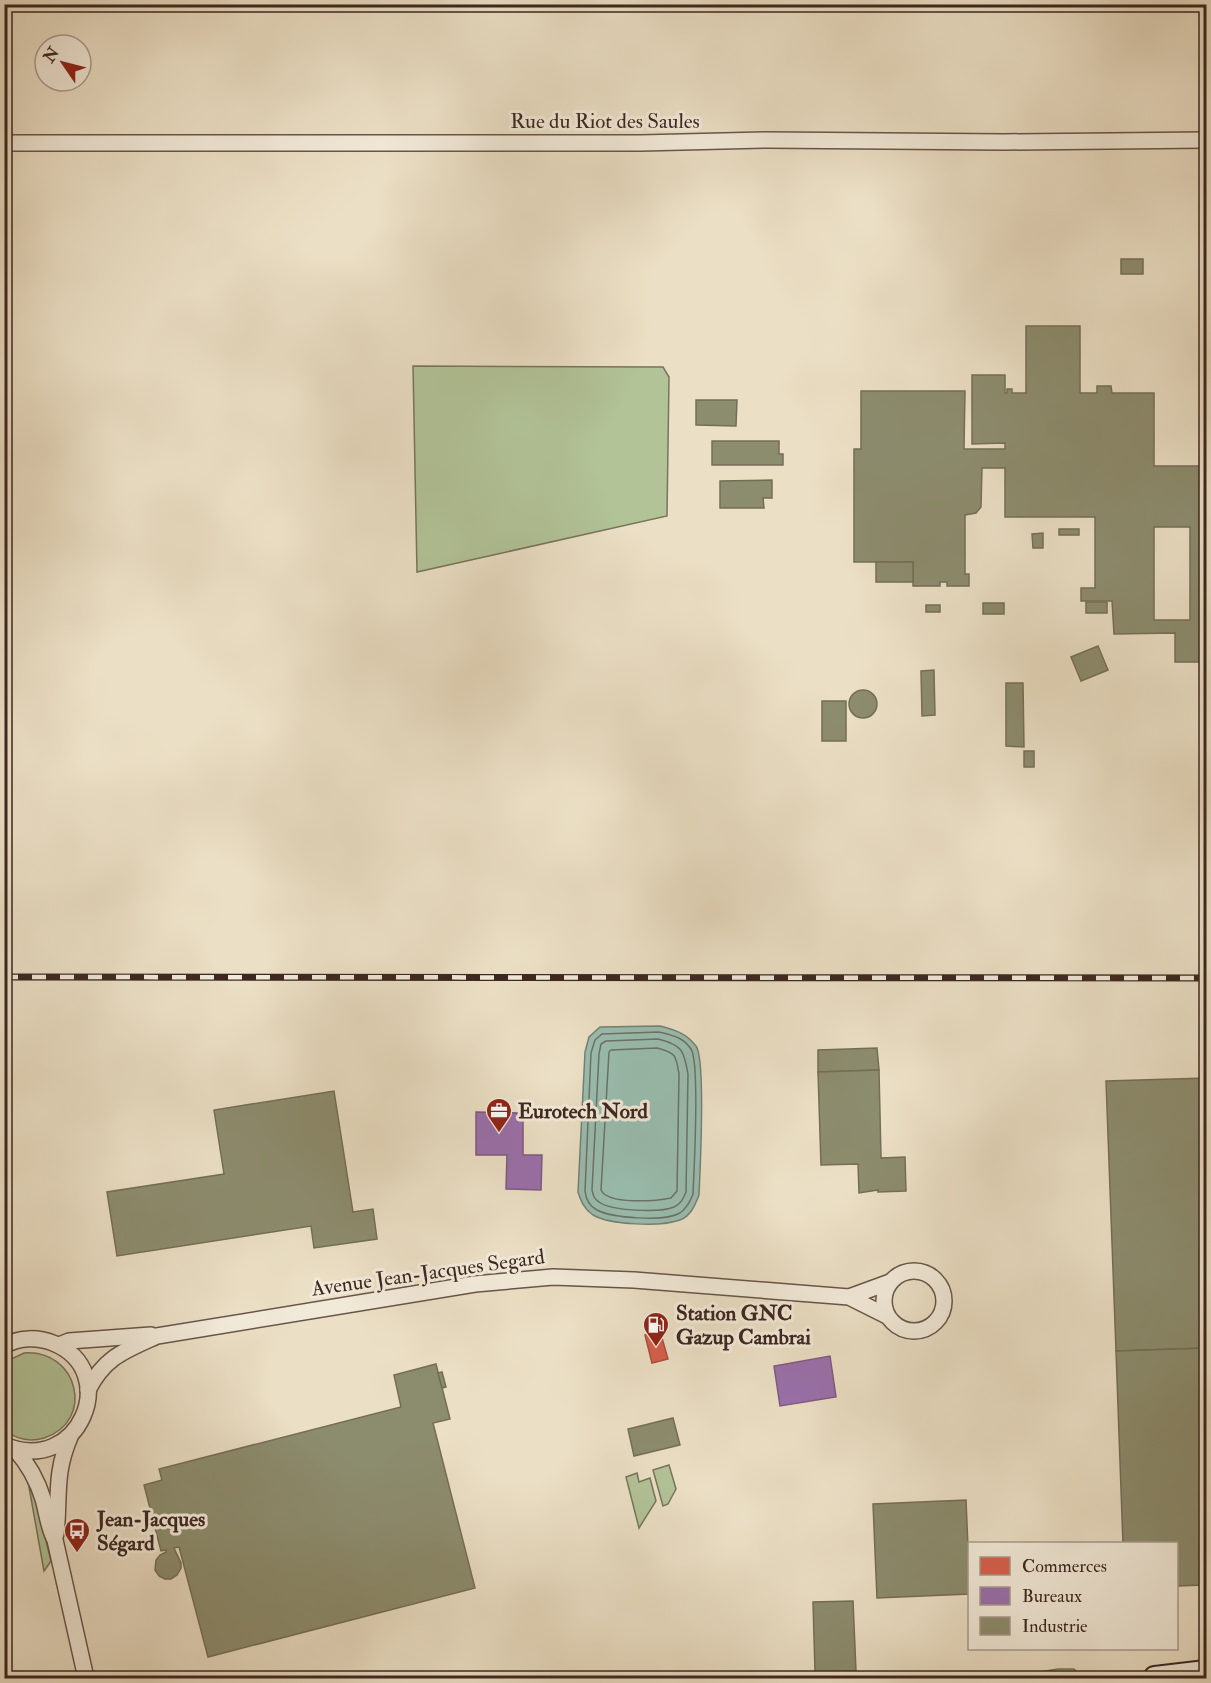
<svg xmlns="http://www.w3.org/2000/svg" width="1211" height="1683" font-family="'IM FELL Double Pica',serif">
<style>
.green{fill:#b2c398;stroke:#77755c;stroke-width:1.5}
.water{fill:#99bdaf;stroke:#748176;stroke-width:1.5}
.shops{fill:#d6604d;stroke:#a84f40;stroke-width:1.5}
.offices{fill:#9970ab;stroke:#7d5a81;stroke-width:1.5}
.industry{fill:#8c8c6e;stroke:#746e57;stroke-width:1.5;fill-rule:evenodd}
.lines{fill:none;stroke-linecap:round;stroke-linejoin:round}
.shore{stroke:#6a7268;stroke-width:1.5}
.street-casing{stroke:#685549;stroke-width:18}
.secondary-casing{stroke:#3c2720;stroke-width:26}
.street{stroke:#f2ead9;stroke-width:15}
.secondary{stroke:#f2ead9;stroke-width:22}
.rail-casing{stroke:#3c2720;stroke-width:7}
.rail{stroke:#f2ead9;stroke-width:4.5;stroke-dasharray:14;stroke-linecap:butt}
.labels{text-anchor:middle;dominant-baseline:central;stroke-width:6;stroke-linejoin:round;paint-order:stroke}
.street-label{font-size:21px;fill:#3c2720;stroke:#f2ead9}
.poi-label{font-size:21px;font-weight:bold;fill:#3c2720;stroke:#f2ead9;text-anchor:start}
</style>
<rect width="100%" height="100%" fill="#ebdfc5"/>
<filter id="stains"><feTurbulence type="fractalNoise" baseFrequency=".00333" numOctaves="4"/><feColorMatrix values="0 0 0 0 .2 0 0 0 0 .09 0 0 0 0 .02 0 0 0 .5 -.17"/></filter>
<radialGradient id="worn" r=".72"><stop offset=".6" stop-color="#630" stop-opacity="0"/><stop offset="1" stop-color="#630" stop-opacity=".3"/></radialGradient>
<g class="green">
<polygon points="413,366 663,367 669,377 667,516 417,572"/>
<path d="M 24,1353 C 78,1349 96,1421 44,1438 C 30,1442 16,1439 5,1430 L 5,1362 Z"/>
<polygon points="669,1465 676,1489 668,1504 663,1506 653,1470"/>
<polygon points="637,1473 639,1482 650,1478 656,1501 639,1528 626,1477"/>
<polygon points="27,1476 33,1489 51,1561 44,1571"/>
<polygon points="1058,1669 1074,1669 1079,1674 1055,1678 1003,1678"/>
</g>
<path class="water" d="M 660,1026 C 675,1030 686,1033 696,1046 C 706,1060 700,1171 699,1195 C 695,1205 691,1216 680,1220 C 661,1227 610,1225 593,1215 C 584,1209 581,1201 578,1192 L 585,1052 L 589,1037 L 600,1027 Z"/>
<polygon class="shops" points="660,1331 668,1359 652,1363 645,1335"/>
<g class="offices">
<polygon points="476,1112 523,1113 523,1155 542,1155 541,1190 506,1189 507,1155 476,1155"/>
<polygon points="830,1356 836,1397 780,1406 774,1366"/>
</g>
<g class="industry">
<rect x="1121" y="259" width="22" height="15"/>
<path d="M 1026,326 L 1080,326 L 1080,393 L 1097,393 L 1097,386 L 1111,386 L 1112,393 L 1154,393 L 1154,466 L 1206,466 L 1206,662 L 1175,662 L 1175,633 L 1114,634 L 1112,601 L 1081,601 L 1081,588 L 1095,588 L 1095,517 L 1005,517 L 1005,468 L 982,468 L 981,507 L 976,513 L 965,515 L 965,574 L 969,574 L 969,586 L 947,586 L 947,582 L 940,582 L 940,586 L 913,586 L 913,562 L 854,562 L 854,449 L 861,449 L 861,391 L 965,391 L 964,449 L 1005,449 L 1005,443 L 972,444 L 972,375 L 1005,375 L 1005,393 L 1007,393 L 1007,389 L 1012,389 L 1012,393 L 1026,393 ZM 1154,527 L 1190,527 L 1190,620 L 1154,620 Z"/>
<polygon points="696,400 737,400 736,426 696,425"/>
<polygon points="712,441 779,441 779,454 783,454 783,465 712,465"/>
<polygon points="772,480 772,498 763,498 764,508 720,508 720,481"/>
<rect x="1059" y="529" width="20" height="6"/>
<polygon points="1043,533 1043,548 1033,548 1032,534"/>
<rect x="876" y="562" width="37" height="20"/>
<rect x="1086" y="602" width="21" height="11"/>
<rect x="983" y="603" width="21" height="11"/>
<rect x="926" y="605" width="14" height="7"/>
<polygon points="1098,646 1108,670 1081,681 1071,657"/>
<polygon points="934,670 935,715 922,716 921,671"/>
<polygon points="1006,683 1023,683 1024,747 1006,746"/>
<circle cx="863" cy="704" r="14"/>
<rect x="822" y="701" width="24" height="40"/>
<rect x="1024" y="751" width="10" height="16"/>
<polygon points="877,1048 879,1070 818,1072 818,1050"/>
<polygon points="879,1070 881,1158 905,1157 906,1191 878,1192 878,1190 859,1193 858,1164 821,1165 818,1072"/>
<polygon points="1206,1078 1206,1348 1116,1351 1106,1081"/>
<polygon points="334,1091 353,1212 373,1209 377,1239 314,1248 311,1226 117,1256 107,1192 224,1174 214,1110"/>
<polygon points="1206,1348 1206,1585 1176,1586 1176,1544 1123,1544 1116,1351"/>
<polygon points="436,1364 450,1419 433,1423 475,1588 208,1657 179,1547 174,1548 181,1563 181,1568 177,1575 171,1579 165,1579 159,1576 155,1570 156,1560 160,1555 166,1552 166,1550 161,1551 144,1485 162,1480 159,1469 401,1407 394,1375"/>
<polygon points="442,1372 446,1387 442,1388 438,1373"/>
<polygon points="673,1418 680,1445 634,1456 628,1429"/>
<polygon points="966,1500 970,1594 877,1598 873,1504"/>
<polygon points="853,1601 856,1671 815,1672 813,1602"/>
</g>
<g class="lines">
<g class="shore">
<path d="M 659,1032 C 672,1035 683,1037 691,1049 C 700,1063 694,1171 693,1194 C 690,1202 687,1208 680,1213 C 665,1222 612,1218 597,1210 C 589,1206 586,1200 585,1191 L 591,1053 L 595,1040 L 602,1034 Z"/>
<path d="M 658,1039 C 682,1045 684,1050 688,1074 L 686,1192 C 683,1199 681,1204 674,1207 C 660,1213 611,1211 599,1202 C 594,1199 593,1195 592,1190 L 599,1054 L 601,1044 L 606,1041 Z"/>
<path d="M 657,1048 C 676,1053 676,1055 679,1074 L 677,1191 L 671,1198 C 656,1201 608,1205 601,1190 L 609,1052 L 611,1050 Z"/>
</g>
<defs>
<g id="street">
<polyline points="4,143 641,143 767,140 1004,142 1206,140"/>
<circle cx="914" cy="1301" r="30"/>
<polyline points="849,1297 890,1282"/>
<polyline points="59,1345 69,1341 151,1335"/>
<path d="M 4,1346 C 19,1337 38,1337 53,1343 C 123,1371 79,1477 4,1445"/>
<path d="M 88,1390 C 105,1357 124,1351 157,1336 L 475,1284 L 553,1277 L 634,1280 L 849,1297 L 887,1316"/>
<path d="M 15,1449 C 29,1465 37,1479 43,1499 C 47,1513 48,1527 55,1540 L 86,1678"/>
<path d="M 56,1534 C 60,1498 54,1474 70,1437"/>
</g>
<polyline id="secondary" points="1155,1678 1206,1672"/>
</defs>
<use href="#street" class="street-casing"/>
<use href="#secondary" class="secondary-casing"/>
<use href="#street" class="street"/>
<use href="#secondary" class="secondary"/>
<defs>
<polyline id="rail" points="4,977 1206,978"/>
</defs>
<use href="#rail" class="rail-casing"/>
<use href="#rail" class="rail"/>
</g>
<defs>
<symbol id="office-pin" viewBox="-11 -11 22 30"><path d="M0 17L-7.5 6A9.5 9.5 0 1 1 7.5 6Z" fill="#8f2418" stroke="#f2ead9"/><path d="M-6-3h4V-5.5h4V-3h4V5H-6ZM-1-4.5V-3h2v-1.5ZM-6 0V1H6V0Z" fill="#fff"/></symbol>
<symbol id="fuel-pin" viewBox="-11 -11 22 30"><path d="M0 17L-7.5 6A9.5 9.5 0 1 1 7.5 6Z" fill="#8f2418" stroke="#f2ead9"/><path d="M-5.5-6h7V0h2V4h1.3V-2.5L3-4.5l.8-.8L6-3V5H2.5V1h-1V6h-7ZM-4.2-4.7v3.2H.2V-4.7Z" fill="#fff"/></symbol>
<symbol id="bus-pin" viewBox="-11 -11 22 30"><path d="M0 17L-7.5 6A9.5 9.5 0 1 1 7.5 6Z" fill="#8f2418" stroke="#f2ead9"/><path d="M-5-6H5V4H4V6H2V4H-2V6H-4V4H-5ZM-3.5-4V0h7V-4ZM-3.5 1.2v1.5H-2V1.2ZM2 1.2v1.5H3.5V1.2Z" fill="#fff"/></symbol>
</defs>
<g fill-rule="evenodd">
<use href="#office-pin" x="484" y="1096" width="30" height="40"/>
<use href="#fuel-pin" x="641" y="1310" width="30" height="40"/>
<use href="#bus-pin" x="62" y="1516" width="30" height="40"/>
</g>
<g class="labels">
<g class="street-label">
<text x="605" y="121">Rue du Riot des Saules</text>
<text transform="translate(428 1273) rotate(-8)">Avenue Jean-Jacques Segard</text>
</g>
<g class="poi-label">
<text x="518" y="1111">Eurotech Nord</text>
<text x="676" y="1313">Station GNC<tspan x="676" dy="24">Gazup Cambrai</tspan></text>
<text x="97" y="1519">Jean-Jacques<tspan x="97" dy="24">Ségard</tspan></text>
</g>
</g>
<rect width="1211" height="1683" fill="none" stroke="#ebdfc5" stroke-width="24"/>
<rect x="6" y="6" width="1199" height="1671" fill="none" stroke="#3c2720" stroke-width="3"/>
<rect x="12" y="12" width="1187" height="1659" fill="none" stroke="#3c2720" stroke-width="1.5"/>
<rect x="968" y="1542" width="210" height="108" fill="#f2ead9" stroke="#a99c8f" stroke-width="1.5"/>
<rect x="980" y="1557" width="30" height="18" fill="#d6604d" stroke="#a99c8f" stroke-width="1.5"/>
<text x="1022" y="1572" font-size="18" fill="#3c2720">Commerces</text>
<rect x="980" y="1587" width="30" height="18" fill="#9970ab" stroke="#a99c8f" stroke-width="1.5"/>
<text x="1022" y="1602" font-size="18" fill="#3c2720">Bureaux</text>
<rect x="980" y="1617" width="30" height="18" fill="#8c8c6e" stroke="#a99c8f" stroke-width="1.5"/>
<text x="1022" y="1632" font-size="18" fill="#3c2720">Industrie</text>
<g transform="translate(63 63) rotate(305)"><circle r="28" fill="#f2ead9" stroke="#a99c8f" stroke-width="1.5"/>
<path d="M0-4.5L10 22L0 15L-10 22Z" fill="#8f2418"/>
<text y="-9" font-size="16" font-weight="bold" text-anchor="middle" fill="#3c2720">N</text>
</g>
<rect width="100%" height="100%" filter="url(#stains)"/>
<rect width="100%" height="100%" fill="url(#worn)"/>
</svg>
